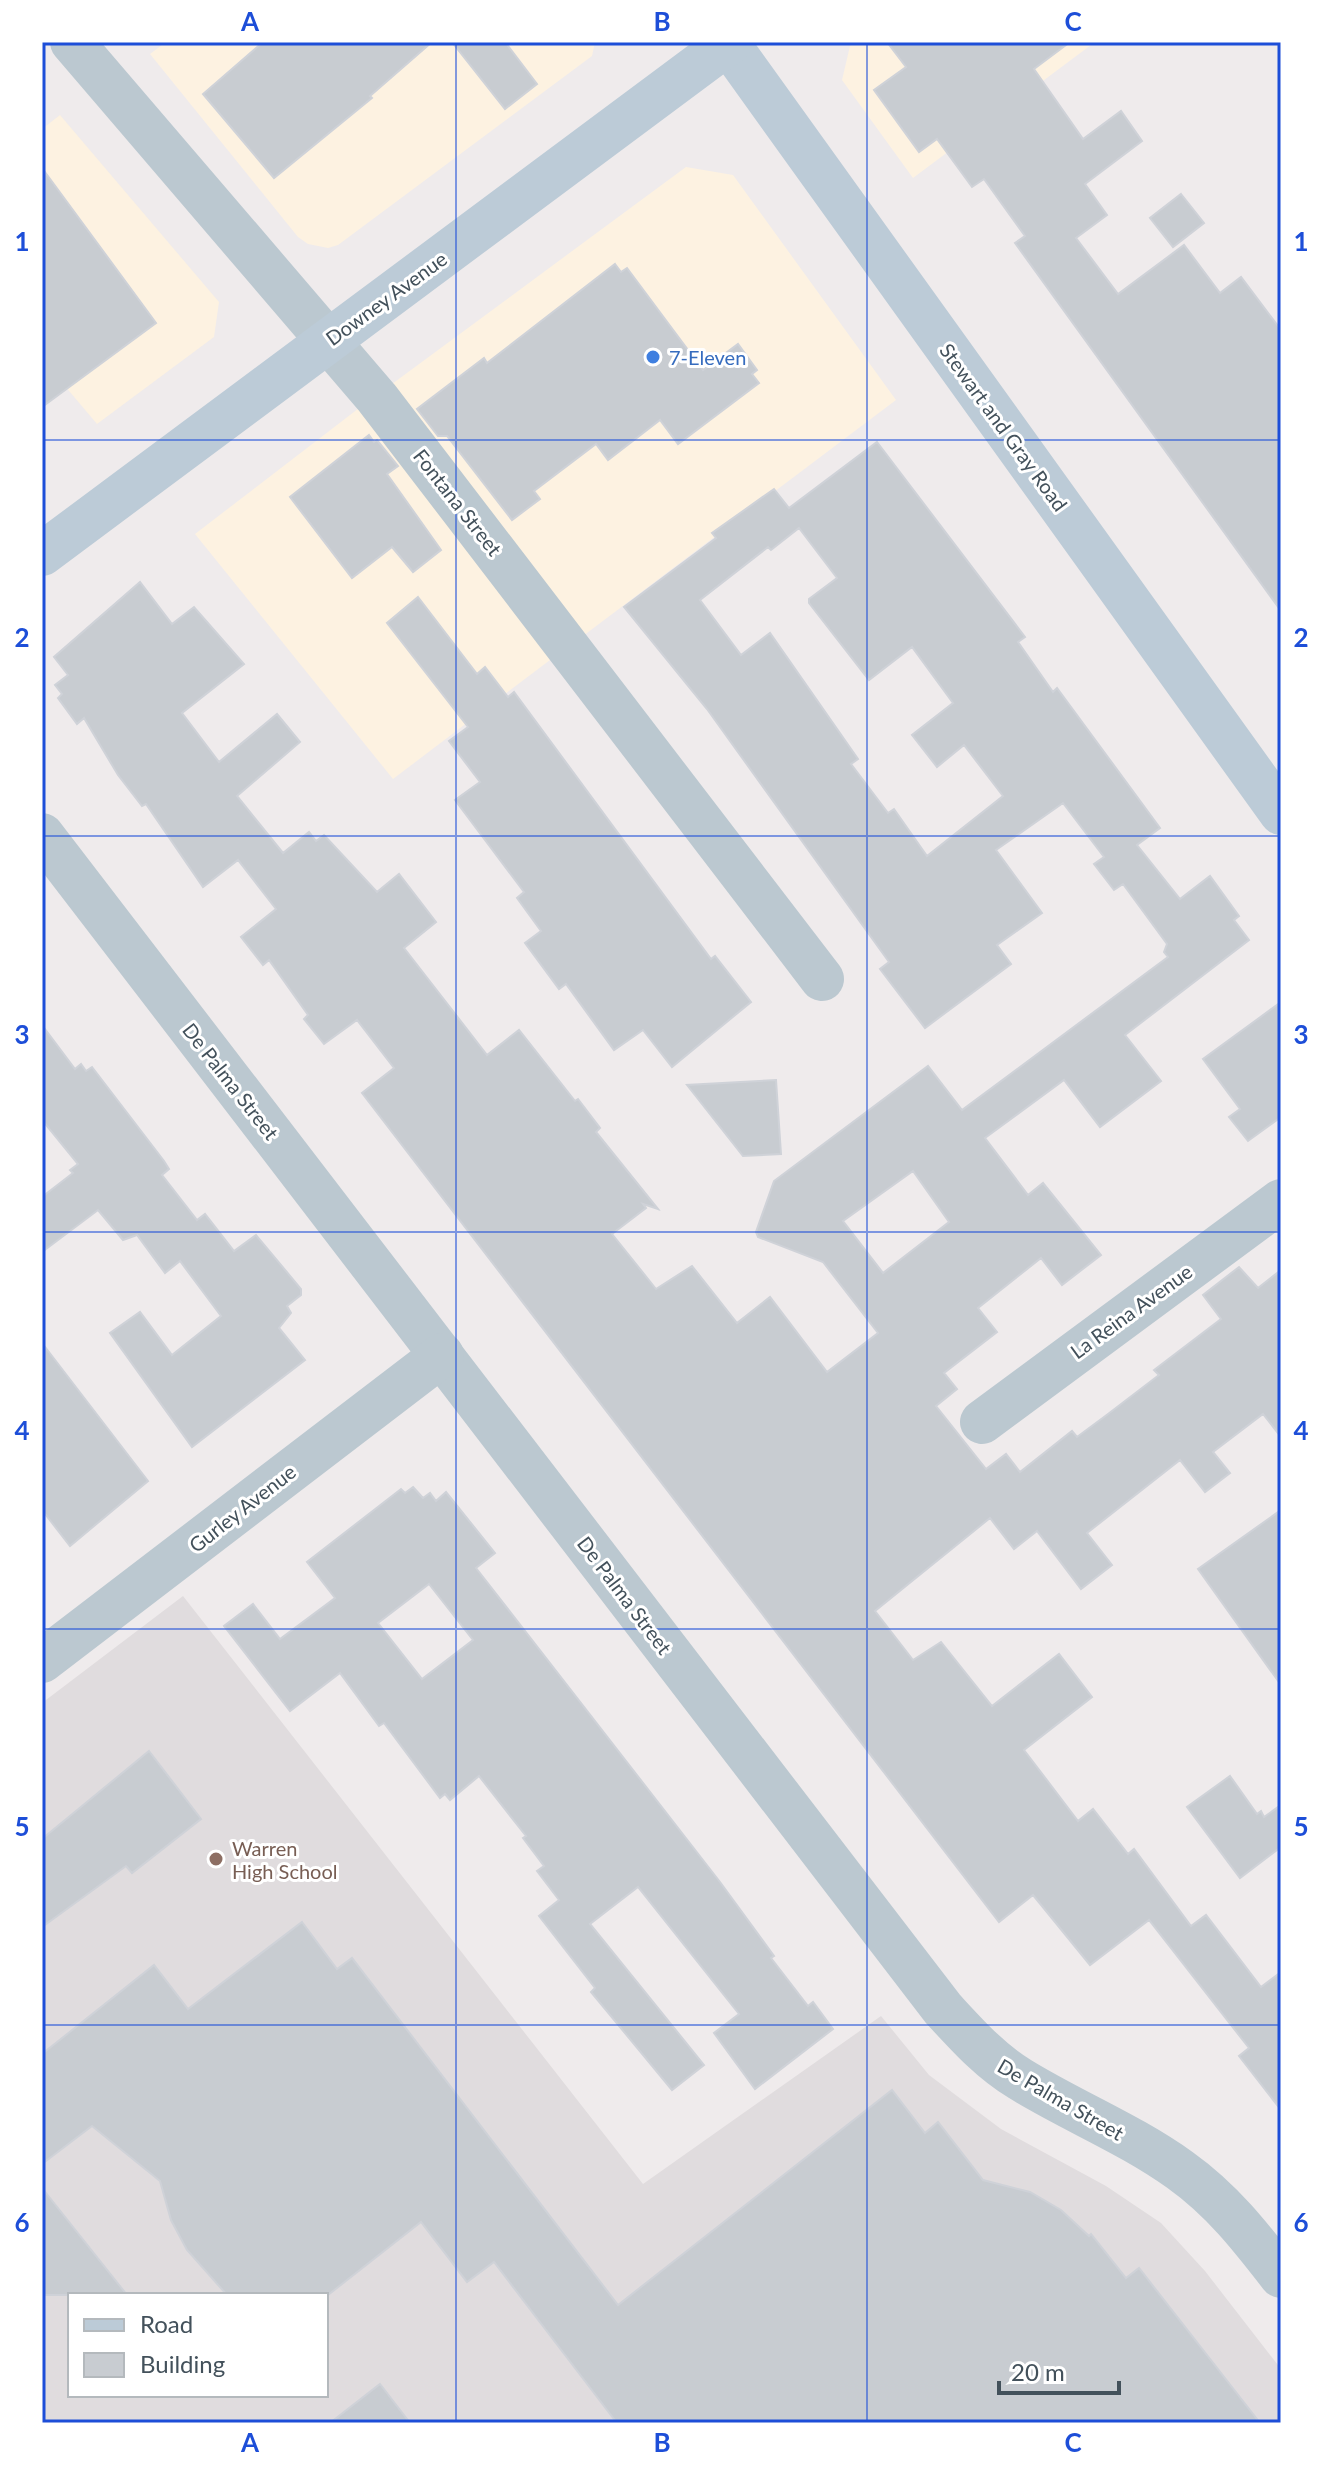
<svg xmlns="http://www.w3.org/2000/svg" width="1323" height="2465" font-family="Lato,sans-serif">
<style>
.commercial{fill:#fdf2e1}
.education{fill:#e0dcde;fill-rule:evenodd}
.building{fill:#c8ccd1;stroke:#cfd2d8;stroke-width:2;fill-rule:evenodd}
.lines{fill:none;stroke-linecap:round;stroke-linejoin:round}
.street{stroke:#bbc8d0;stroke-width:44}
.secondary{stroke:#bccbd7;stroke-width:44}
.grid{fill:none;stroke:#1d4ed8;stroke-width:2;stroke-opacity:0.55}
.shop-dot{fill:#3f7fe0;stroke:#fff;stroke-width:3}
.education-dot{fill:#8d6e63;stroke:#fff;stroke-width:3}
.labels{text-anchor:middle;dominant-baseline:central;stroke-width:6;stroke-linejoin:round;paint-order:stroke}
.street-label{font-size:20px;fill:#43515b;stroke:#fff}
.shop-label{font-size:20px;fill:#366cbe;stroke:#fff;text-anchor:start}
.education-label{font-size:20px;fill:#785e54;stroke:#fff;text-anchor:start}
.neatline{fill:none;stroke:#1d4ed8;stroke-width:3}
.grid-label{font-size:26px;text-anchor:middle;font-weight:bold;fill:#1d4ed8}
</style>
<rect width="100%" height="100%" fill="#efebec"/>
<g class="commercial">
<polygon points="166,42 595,42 592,56 338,245 328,248 308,244 298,237 150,54"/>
<polygon points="855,42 1095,42 913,178 842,80 850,46"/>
<polygon points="60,115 219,302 214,337 97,424 42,359 42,129"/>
<polygon points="686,167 733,175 896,400 583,636 392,384"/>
<polygon points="363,405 554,657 393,779 195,534"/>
</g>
<path class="education" d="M 183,1596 L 643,2184 L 881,2016 L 929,2075 L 1001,2129 L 1106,2186 L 1161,2223 L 1205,2271 L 1281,2369 L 1281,2423 L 42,2423 L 42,1703 ZM 70,2295 L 326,2295 L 326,2395 L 70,2395 Z"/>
<g class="building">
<polygon points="263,42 432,42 370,96 372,98 274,178 203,94"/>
<polygon points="452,42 505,42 537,84 505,109"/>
<polygon points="887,42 1070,42 1034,69 1083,139 1121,111 1142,141 1085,184 1107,215 1076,238 1118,294 1184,245 1220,293 1241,277 1281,330 1281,611 1015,243 1025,236 984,179 972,187 937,139 919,152 874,90 906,67"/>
<polygon points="42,168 156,323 42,407"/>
<polygon points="1181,194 1204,223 1173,247 1150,218"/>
<polygon points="615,264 621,272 627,268 703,370 738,344 757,370 752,374 759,383 678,444 660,420 608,460 596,444 534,491 540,499 512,520 447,436 438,436 417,409 484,358 487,363"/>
<polygon points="369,435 374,442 377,440 398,466 387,474 441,550 413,572 392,547 352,578 290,497"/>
<path d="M 877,442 L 1025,637 L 1018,642 L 1053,692 L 1057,688 L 1160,828 L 1137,845 L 1180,899 L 1210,876 L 1239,916 L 1234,920 L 1249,940 L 1125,1035 L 1161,1081 L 1100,1127 L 1064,1080 L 985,1138 L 1028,1195 L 1043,1183 L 1101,1255 L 1062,1285 L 1041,1258 L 978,1308 L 997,1332 L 944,1373 L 957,1389 L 936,1406 L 986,1469 L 1006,1454 L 1020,1472 L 1072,1431 L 1077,1437 L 1108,1414 L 1159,1375 L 1154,1370 L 1221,1319 L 1203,1295 L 1239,1267 L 1258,1288 L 1281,1270 L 1281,1437 L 1263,1414 L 1213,1452 L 1230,1473 L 1205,1492 L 1180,1460 L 1087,1533 L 1112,1565 L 1081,1589 L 1037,1531 L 1014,1549 L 990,1518 L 875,1611 L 913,1660 L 941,1642 L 992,1706 L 1059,1654 L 1092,1697 L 1024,1750 L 1078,1821 L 1093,1809 L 1128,1854 L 1134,1849 L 1191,1926 L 1206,1915 L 1261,1987 L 1281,1972 L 1281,2110 L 1239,2056 L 1249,2048 L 1149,1920 L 1090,1965 L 1033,1895 L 999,1922 L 362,1093 L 394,1068 L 357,1020 L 324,1044 L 304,1019 L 308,1015 L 269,960 L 263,965 L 241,937 L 276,909 L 238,860 L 203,887 L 146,804 L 142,806 L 118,775 L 84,718 L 77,724 L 58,698 L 62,694 L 55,685 L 68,675 L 54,657 L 140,582 L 172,624 L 194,607 L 244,664 L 182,713 L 219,762 L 277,714 L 300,742 L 237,796 L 283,853 L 309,832 L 316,841 L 324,835 L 377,892 L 399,874 L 436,922 L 404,948 L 487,1055 L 519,1030 L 575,1101 L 578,1099 L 600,1128 L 596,1132 L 658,1209 L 643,1204 L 646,1208 L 612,1234 L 656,1289 L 692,1266 L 737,1323 L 770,1297 L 827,1372 L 878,1333 L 823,1262 L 758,1237 L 756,1232 L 774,1181 L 928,1066 L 962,1110 L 1168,957 L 1164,952 L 1167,944 L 1123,884 L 1114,890 L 1094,864 L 1104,857 L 1063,803 L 996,850 L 1042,913 L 997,945 L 1011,964 L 925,1028 L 880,969 L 889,962 L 707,709 L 624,607 L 716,538 L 712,533 L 774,489 L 789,508 ZM 799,528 L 837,578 L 809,599 L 809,603 L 869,680 L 912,647 L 953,703 L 912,735 L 937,767 L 964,745 L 1003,796 L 927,856 L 894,809 L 888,813 L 851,764 L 858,759 L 770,633 L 741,655 L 700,600 L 768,547 L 771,550 ZM 913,1171 L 949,1222 L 883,1273 L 843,1221 Z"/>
<polygon points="418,597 477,674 485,667 508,697 514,692 711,959 715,956 751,1002 672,1067 643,1030 614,1050 566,984 559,989 525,943 541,931 517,898 524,892 455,800 480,782 449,741 468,727 387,623"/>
<polygon points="1281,1002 1281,1117 1248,1141 1229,1117 1240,1109 1203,1059"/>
<polygon points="42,1025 75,1069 81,1064 86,1071 92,1067 164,1161 169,1169 162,1175 197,1220 205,1214 234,1251 256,1235 301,1289 301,1295 287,1306 291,1313 279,1328 305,1360 192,1447 110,1333 140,1312 172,1355 221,1316 180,1261 165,1273 137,1235 123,1240 98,1210 42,1252 42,1197 73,1173 70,1170 78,1164 42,1120"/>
<polygon points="776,1080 781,1154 743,1156 687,1085"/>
<polygon points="42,1343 148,1481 70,1546 42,1510"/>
<path d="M 413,1487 L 423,1498 L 430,1493 L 436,1501 L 446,1492 L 495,1553 L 476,1568 L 720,1882 L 774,1956 L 771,1958 L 808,2006 L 813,2002 L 833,2029 L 755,2089 L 714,2033 L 739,2014 L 638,1887 L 590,1924 L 704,2065 L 672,2090 L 591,1992 L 595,1988 L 539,1916 L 559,1900 L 537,1871 L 544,1866 L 523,1838 L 526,1836 L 479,1776 L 450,1800 L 445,1794 L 440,1798 L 384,1723 L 379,1726 L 340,1673 L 290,1711 L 224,1626 L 253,1604 L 280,1639 L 335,1598 L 307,1562 L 401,1489 L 405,1493 ZM 429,1584 L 473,1640 L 422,1679 L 378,1623 Z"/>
<polygon points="1281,1510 1281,1685 1198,1569"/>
<polygon points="149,1751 201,1819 132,1873 126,1866 42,1927 42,1839"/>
<polygon points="1230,1776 1257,1814 1261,1811 1264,1817 1281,1805 1281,1847 1240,1878 1187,1807"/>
<polygon points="302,1922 337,1969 352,1958 618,2305 892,2090 925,2133 938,2122 983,2180 1030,2192 1061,2210 1089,2236 1091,2234 1126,2278 1139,2268 1260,2423 617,2423 494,2262 467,2282 421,2222 328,2295 227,2295 187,2250 171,2220 160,2181 92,2126 42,2164 42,2054 154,1965 188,2009"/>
<polygon points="42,2188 127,2295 42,2295"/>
<polygon points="380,2384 410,2423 330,2423"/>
</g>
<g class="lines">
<g class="street">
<polyline points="72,42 377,398 822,979"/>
<path d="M 42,835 L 943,2009 C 967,2035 990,2061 1020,2079 C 1072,2111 1130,2134 1180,2170 C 1222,2200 1250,2236 1281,2276"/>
<polyline points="982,1422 1281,1201"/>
<polyline points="42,1661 442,1355"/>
</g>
<g class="secondary">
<polyline points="727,42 1281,813"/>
<polyline points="42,554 730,42"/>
</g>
</g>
<path class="grid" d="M 456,42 L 456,2423M 867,42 L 867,2423M 42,440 L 1281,440M 42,836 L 1281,836M 42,1232 L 1281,1232M 42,1629 L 1281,1629M 42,2025 L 1281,2025"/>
<circle class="shop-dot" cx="653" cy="357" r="8"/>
<circle class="education-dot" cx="216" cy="1859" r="8"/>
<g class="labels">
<g class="street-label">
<text transform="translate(386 298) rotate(-36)">Downey Avenue</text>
<text transform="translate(1004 427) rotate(54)">Stewart and Gray Road</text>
<text transform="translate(458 502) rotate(52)">Fontana Street</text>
<text transform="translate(231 1081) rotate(52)">De Palma Street</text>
<text transform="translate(1131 1311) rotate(-36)">La Reina Avenue</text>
<text transform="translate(242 1508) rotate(-38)">Gurley Avenue</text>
<text transform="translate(625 1595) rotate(53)">De Palma Street</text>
<text transform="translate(1061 2099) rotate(30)">De Palma Street</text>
</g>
<g class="shop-label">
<text x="669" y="357">7-Eleven</text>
</g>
<g class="education-label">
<text x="232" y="1848">Warren<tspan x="232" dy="23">High School</tspan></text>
</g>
</g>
<rect width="1323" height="2465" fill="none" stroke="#ffffff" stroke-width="88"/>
<rect x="68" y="2293" width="260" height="104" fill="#ffffff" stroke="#b4b9bd" stroke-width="2"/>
<rect x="84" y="2319" width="40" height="12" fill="#bccbd7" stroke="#b4b9bd" stroke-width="2"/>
<text x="140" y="2333" font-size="24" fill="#43515b">Road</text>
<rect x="84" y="2353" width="40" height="24" fill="#c8ccd1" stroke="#b4b9bd" stroke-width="2"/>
<text x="140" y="2373" font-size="24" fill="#43515b">Building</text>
<path d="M999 2381v12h120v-12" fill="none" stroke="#43515b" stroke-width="4"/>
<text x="1011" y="2381" font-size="24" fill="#43515b" stroke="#ffffff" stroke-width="6" paint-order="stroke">20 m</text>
<rect x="44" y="44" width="1235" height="2377" class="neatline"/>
<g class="grid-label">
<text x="250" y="31">A</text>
<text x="662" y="31">B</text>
<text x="1073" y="31">C</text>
<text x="22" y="251">1</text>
<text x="1301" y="251">1</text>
<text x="22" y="647">2</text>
<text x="1301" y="647">2</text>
<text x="22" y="1044">3</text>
<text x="1301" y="1044">3</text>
<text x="22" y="1440">4</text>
<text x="1301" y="1440">4</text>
<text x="22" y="1836">5</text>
<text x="1301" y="1836">5</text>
<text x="22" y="2232">6</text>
<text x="1301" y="2232">6</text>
<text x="250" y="2452">A</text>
<text x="662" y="2452">B</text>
<text x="1073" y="2452">C</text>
</g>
</svg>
